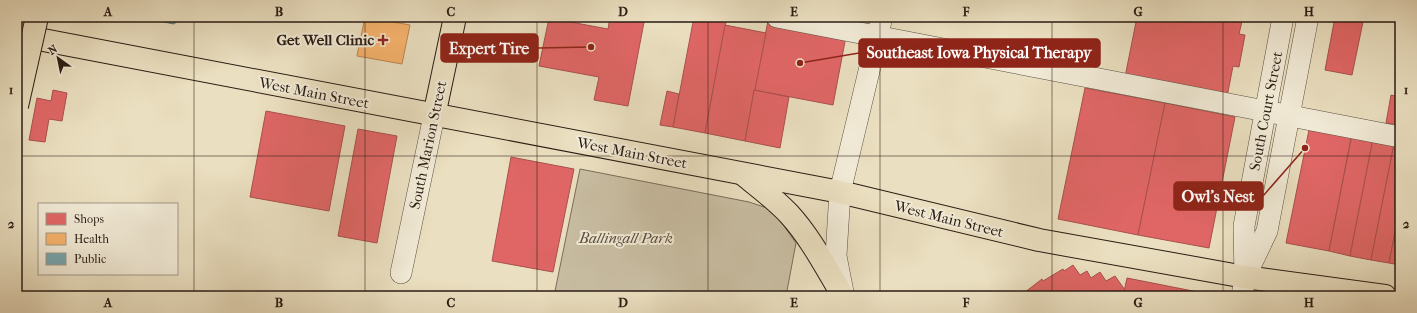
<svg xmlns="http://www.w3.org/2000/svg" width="1417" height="313" font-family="'IM FELL French Canon',serif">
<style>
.green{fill:#c9bea3;stroke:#7a6d5b}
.shops{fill:#e06666;stroke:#a9504d}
.health{fill:#f6b26b;stroke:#b98551}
.public{fill:#76a5af;stroke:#5f7c80}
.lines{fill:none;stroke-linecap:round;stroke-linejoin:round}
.minor-casing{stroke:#5a4d3e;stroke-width:22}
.major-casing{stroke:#2a1c13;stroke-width:24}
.minor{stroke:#f1ead6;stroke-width:21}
.major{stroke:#eadfc0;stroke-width:22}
.highway-bridge-casing{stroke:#2a1c13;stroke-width:24;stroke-linecap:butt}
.highway-bridge{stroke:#eadfc0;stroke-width:22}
.grid{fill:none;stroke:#2a1c13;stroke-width:1;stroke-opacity:0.55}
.poi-dot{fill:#8f2418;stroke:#f1ead6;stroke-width:1.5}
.labels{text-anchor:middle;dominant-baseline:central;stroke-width:4;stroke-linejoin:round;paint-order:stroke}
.poi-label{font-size:15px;font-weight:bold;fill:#2a1c13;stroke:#f1ead6;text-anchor:end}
.street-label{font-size:15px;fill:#2a1c13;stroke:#f1ead6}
.park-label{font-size:15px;font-style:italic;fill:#5a4d3e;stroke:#f1ead6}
.leader{fill:none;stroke:#8f2418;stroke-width:1.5}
.callout-dot{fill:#8f2418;stroke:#f1ead6;stroke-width:1.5}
.callout{fill:#8f2418;stroke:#8f2418;stroke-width:1.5}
.callout-label{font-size:16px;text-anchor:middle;font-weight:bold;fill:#fff}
.neatline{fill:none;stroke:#2a1c13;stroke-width:1.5}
.grid-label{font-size:13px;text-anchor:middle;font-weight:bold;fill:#2a1c13}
</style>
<rect width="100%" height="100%" fill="#eadfc0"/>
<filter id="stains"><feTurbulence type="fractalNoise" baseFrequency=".005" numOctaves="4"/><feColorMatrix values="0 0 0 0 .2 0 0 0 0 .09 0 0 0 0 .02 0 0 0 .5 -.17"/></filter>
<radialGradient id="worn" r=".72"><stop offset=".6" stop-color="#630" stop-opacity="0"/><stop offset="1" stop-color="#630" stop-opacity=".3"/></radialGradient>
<polygon class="green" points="580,169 749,202 767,208 777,216 796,243 786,296 554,296"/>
<g class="shops">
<polygon points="610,17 645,17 628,106 594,100 599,77 539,66 549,18 608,29"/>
<polygon points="694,17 727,17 705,133 673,127"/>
<polygon points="1137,17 1243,17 1239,34 1245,35 1239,67 1233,66 1227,97 1125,77"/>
<polygon points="1335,17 1364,17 1352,75 1325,70"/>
<polygon points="768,21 846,36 833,105 754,90"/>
<polygon points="725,25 766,33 745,141 705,133"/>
<polygon points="1085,88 1165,103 1138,235 1058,219"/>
<polygon points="53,90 67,93 62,121 49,119 45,142 29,140 37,98 51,101"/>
<polygon points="754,90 789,97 780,148 745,141"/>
<polygon points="667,91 679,94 673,127 660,125"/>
<polygon points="1391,95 1400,97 1400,125 1386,123"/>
<polygon points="1165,103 1235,117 1209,248 1138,235"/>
<polygon points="266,111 345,126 329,211 250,197"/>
<polygon points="1310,125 1352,133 1329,251 1286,243"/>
<polygon points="358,129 397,136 377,243 338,236"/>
<polygon points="1352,135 1373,139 1350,256 1329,251"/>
<polygon points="1373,139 1394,144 1371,260 1350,256"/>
<polygon points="1394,144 1400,145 1400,207 1389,263 1371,260"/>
<polygon points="511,157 574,169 553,272 492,261"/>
<polygon points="1400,207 1400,265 1389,263"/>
<polygon points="1073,265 1080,275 1087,271 1091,278 1100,272 1106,281 1115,276 1125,290 1123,296 1020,296 1042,279 1043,281 1063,269 1064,271"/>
<polygon points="1127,278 1218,296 1123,296"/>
</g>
<polygon class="health" points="365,17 410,25 402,64 357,56"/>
<polygon class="public" points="138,17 183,17 174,24"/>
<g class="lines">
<defs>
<g id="minor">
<polyline points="777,17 1400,137"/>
<polyline points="17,30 20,17"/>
<polyline points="401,273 434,116"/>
<polyline points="1247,273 1267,231 1308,17"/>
<polyline points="843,292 836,256 840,192 882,17"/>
<polyline points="1242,296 1245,277 1244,226 1283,17"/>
</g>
<g id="major">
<polyline points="17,35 840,192 1039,240 1245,277 1385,296"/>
<polyline points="434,116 455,17"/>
<path d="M 745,176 C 760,188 776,200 789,214 C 811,238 826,268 843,296"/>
</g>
</defs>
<use href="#minor" class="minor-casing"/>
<use href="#major" class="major-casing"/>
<use href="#minor" class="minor"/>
<use href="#major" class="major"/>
<defs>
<polyline id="highway-bridge" points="17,106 37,17"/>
</defs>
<use href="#highway-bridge" class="highway-bridge-casing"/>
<use href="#highway-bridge" class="highway-bridge"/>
</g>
<path class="grid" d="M 194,17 L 194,296M 365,17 L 365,296M 537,17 L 537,296M 708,17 L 708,296M 880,17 L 880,296M 1052,17 L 1052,296M 1223,17 L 1223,296M 17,156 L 1400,156"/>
<path class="poi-dot" d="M381 34h4v4h4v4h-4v4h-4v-4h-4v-4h4z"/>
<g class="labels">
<g class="poi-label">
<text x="374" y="40">Get Well Clinic</text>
</g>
<g class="street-label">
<text transform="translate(314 93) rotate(11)">West Main Street</text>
<text transform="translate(1266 111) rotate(-79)">South Court Street</text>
<text transform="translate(428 145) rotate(-78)">South Marion Street</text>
<text transform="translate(632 153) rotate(11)">West Main Street</text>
<text transform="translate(949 219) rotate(14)">West Main Street</text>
</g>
<g class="park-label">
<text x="626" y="238">Ballingall Park</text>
</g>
</g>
<path class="leader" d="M591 47L538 48M800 63L859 53M1305 148L1263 196"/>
<g class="callout-dot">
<circle cx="591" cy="47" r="4"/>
<circle cx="800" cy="63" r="4"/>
<circle cx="1305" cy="148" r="4"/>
</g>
<g class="callout">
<rect x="441" y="34" width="97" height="28" rx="4"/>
<rect x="859" y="39" width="241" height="28" rx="4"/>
<rect x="1174" y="182" width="89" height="28" rx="4"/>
</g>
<g class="callout-label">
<text x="489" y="54">Expert Tire</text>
<text x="979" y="58">Southeast Iowa Physical Therapy</text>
<text x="1218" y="202">Owl's Nest</text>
</g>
<rect width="1417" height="313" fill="none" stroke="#eadfc0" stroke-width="44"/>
<rect x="38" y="203" width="140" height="72" fill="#f1ead6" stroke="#a19888"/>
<rect x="46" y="213" width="20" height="12" fill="#e06666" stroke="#a19888"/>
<text x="74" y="223" font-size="12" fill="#2a1c13">Shops</text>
<rect x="46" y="233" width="20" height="12" fill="#f6b26b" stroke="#a19888"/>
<text x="74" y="243" font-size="12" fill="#2a1c13">Health</text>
<rect x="46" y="253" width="20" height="12" fill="#76a5af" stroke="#a19888"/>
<text x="74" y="263" font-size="12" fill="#2a1c13">Public</text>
<g transform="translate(58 58) rotate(327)" stroke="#f1ead6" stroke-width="3" paint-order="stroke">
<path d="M0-3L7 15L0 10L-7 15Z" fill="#2a1c13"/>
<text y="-6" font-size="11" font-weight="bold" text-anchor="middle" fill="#2a1c13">N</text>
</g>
<rect x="22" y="22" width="1373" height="269" class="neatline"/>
<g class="grid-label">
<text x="108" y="16">A</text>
<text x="279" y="16">B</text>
<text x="451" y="16">C</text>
<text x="623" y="16">D</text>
<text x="794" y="16">E</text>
<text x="966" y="16">F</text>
<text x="1138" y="16">G</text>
<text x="1309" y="16">H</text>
<text x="11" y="94">1</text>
<text x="1406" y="94">1</text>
<text x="11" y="228">2</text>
<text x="1406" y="228">2</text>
<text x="108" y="307">A</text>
<text x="279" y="307">B</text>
<text x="451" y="307">C</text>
<text x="623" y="307">D</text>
<text x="794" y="307">E</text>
<text x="966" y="307">F</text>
<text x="1138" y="307">G</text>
<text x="1309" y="307">H</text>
</g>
<rect width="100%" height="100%" filter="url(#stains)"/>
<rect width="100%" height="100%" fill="url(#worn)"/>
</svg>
